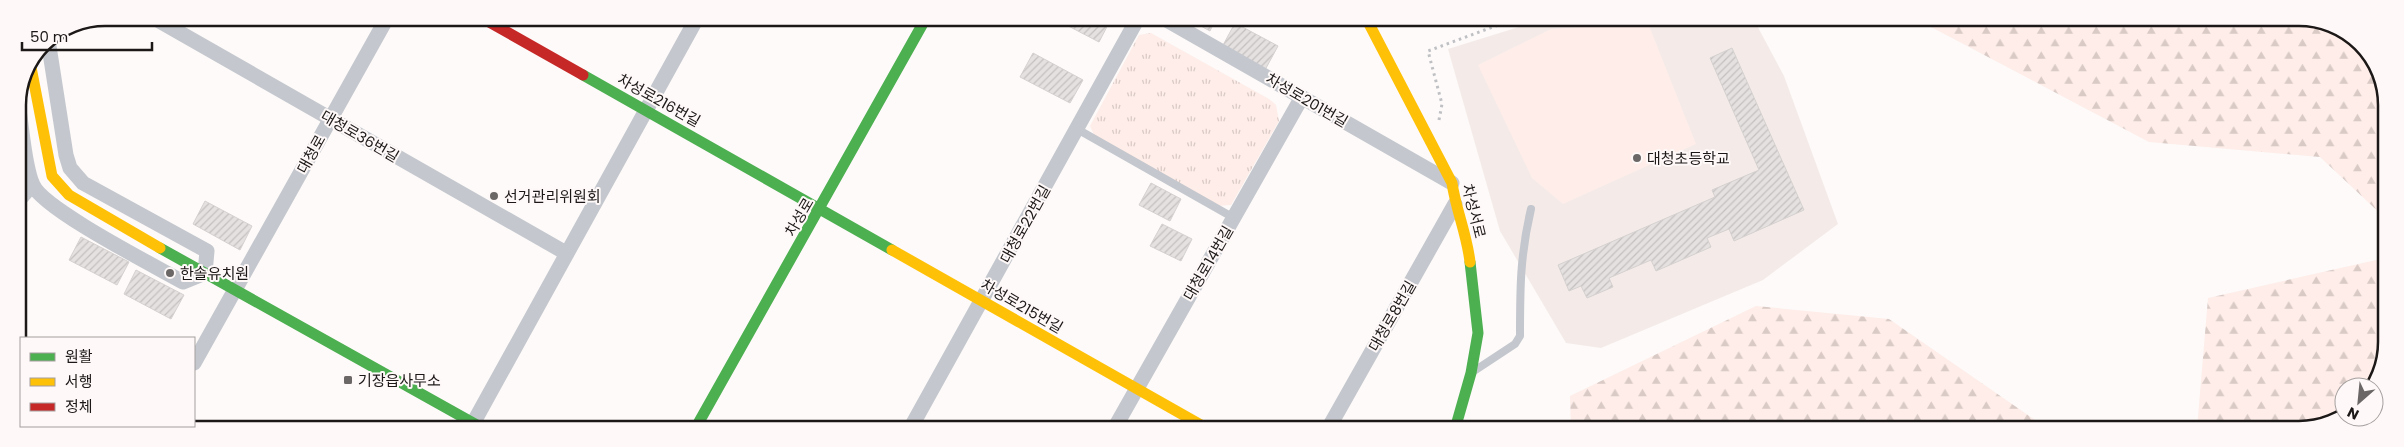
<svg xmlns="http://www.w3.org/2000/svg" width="2404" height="447" font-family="Poppins,'Noto Sans KR',sans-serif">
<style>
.built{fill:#f4ebe9}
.forest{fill:url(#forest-firs)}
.park{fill:url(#park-tufts)}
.garden{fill:#feede8}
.building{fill:url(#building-hatch);stroke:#d4d1d0}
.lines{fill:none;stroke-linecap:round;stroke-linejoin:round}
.path{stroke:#bfc0c3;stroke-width:3;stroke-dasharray:2.5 4;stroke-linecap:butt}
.lane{stroke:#c4c7cd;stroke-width:8}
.street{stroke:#c4c7cd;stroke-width:15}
.fast{stroke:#4caf50;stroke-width:11}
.slow{stroke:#ffc107;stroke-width:11}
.jam{stroke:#c62828;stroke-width:11}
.poi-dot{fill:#6b6766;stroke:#fef9f8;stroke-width:2}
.labels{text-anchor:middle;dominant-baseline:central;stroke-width:4;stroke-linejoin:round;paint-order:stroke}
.street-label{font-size:15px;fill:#1c1817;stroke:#fef9f8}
.poi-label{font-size:15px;fill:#1c1817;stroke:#fef9f8;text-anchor:start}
.rim{fill:none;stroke:#1c1817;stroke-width:2.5}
</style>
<defs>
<pattern id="forest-firs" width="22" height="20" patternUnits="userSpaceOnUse" patternTransform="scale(1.25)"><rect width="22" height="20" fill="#feede8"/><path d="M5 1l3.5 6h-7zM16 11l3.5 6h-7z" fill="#d9cac6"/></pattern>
<pattern id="park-tufts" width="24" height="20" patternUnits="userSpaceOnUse" patternTransform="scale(1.25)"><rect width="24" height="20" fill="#feede8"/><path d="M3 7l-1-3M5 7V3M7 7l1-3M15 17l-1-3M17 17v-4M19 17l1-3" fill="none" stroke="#d9cac6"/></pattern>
<pattern id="building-hatch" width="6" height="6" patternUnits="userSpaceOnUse" patternTransform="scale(1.25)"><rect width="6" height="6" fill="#e5e1e0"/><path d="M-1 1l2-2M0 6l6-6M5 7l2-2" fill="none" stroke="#c4c0bf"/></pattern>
</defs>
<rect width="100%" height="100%" fill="#fdfaf9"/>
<polygon class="built" points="1548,18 1753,18 1784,76 1838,224 1763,280 1601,348 1566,343 1500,231 1448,49"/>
<g class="forest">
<polygon points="1914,18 2311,18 2361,43 2385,88 2385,218 2320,157 2149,142"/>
<polygon points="2385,258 2386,354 2368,387 2344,387 2344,413 2304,429 2197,429 2208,298"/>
<polygon points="1756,306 1889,319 2048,429 1571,429 1570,396"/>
</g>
<polygon class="park" points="1151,33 1269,99 1276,105 1279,121 1231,205 1216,206 1095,137 1090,126 1139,35"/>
<polygon class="garden" points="1648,23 1696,144 1563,204 1532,178 1478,65 1551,29"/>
<g class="building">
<polygon points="1053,18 1109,18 1111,19 1099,42"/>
<polygon points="1186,18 1216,18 1210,31"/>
<polygon points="1235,23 1278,46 1265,70 1222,47"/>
<polygon points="1732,48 1804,210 1734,241 1729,229 1707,238 1711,247 1656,271 1651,260 1609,278 1613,287 1587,298 1581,286 1569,291 1558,265 1715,197 1712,190 1759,170 1710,58"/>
<polygon points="1033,53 1083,80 1070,103 1020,77"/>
<polygon points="1151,183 1181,199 1170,221 1139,205"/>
<polygon points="205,201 252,226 240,250 193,224"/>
<polygon points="1162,224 1192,239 1181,261 1150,246"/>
<polygon points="81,237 129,262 117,285 69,260"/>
<polygon points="136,270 184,295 171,319 124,294"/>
</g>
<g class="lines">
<polyline class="path" points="1439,120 1442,104 1428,51 1517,18"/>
<g class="lane">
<polyline points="1077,129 1234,218"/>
<path d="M 1474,371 L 1515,344 L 1520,336 C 1520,290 1520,255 1531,209"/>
</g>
<g class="street">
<polyline points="154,18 566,253"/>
<polyline points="1163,18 1452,183"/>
<path d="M 18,103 C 22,125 24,166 33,185 C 43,209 155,266 183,282 L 205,273 L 207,251 L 83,183 L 70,168 L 66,155 L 48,40"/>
<polyline points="19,200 32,185"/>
<polyline points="20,356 21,357"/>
<polyline points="194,363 387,18"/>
<polyline points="141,426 146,429"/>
<polyline points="470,429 697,18"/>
<polyline points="910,429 1138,18"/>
<polyline points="1114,429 1302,97"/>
<polyline points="1328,429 1455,204"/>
</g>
<g class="fast">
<polyline points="583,75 892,250"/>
<polyline points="160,248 484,429"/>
<polyline points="695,429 926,18"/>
<polyline points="1455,429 1471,373 1478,333 1470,262"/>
</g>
<g class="slow">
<path d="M 1366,18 L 1452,183 C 1456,210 1467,235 1470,262"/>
<polyline points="30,62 52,176 69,195 160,248"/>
<polyline points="892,250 1208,429"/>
</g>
<polyline class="jam" points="482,18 583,75"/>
</g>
<g class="poi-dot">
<circle cx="1637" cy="158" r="5"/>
<circle cx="494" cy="196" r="5"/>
<circle cx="170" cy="273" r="5"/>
<rect x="343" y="375" width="10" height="10" rx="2.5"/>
</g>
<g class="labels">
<g class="street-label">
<text transform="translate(659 100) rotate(29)">차성로216번길</text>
<text transform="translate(1307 100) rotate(30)">차성로201번길</text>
<text transform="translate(360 136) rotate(30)">대청로36번길</text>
<text transform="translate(311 154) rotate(-61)">대청로</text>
<text transform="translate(1474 211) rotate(76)">차성서로</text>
<text transform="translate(799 217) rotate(-60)">차성로</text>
<text transform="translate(1025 224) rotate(-61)">대청로22번길</text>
<text transform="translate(1208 263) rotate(-60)">대청로14번길</text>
<text transform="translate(1022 306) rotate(30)">차성로215번길</text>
<text transform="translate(1392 316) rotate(-60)">대청로8번길</text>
</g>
<g class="poi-label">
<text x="1647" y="158">대청초등학교</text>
<text x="504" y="196">선거관리위원회</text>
<text x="180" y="273">한솔유치원</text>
<text x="358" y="380">기장읍사무소</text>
</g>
</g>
<path d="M0 0H2404V447H0ZM105 26H2299A79 79 0 0 1 2378 105V342A79 79 0 0 1 2299 421H105A79 79 0 0 1 26 342V105A79 79 0 0 1 105 26Z" fill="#fef9f8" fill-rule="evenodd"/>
<path class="rim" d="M105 26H2299A79 79 0 0 1 2378 105V342A79 79 0 0 1 2299 421H105A79 79 0 0 1 26 342V105A79 79 0 0 1 105 26Z"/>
<rect x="20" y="337" width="175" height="90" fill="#fef9f8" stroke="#a49f9e"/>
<rect x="30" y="353" width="25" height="8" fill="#4caf50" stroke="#a49f9e"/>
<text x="65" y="362" font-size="15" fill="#1c1817">원활</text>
<rect x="30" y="378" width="25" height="8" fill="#ffc107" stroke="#a49f9e"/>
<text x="65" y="387" font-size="15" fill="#1c1817">서행</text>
<rect x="30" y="403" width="25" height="8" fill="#c62828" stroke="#a49f9e"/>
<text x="65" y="412" font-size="15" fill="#1c1817">정체</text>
<g transform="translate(2359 402) rotate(207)"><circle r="24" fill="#fef9f8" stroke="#a49f9e"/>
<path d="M0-4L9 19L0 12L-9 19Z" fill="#6b6766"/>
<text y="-8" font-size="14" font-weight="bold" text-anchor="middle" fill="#1c1817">N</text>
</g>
<path d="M22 42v8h130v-8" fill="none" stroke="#1c1817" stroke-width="2.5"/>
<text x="30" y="42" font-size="15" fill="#1c1817" stroke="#fef9f8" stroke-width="4" paint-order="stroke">50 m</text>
</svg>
